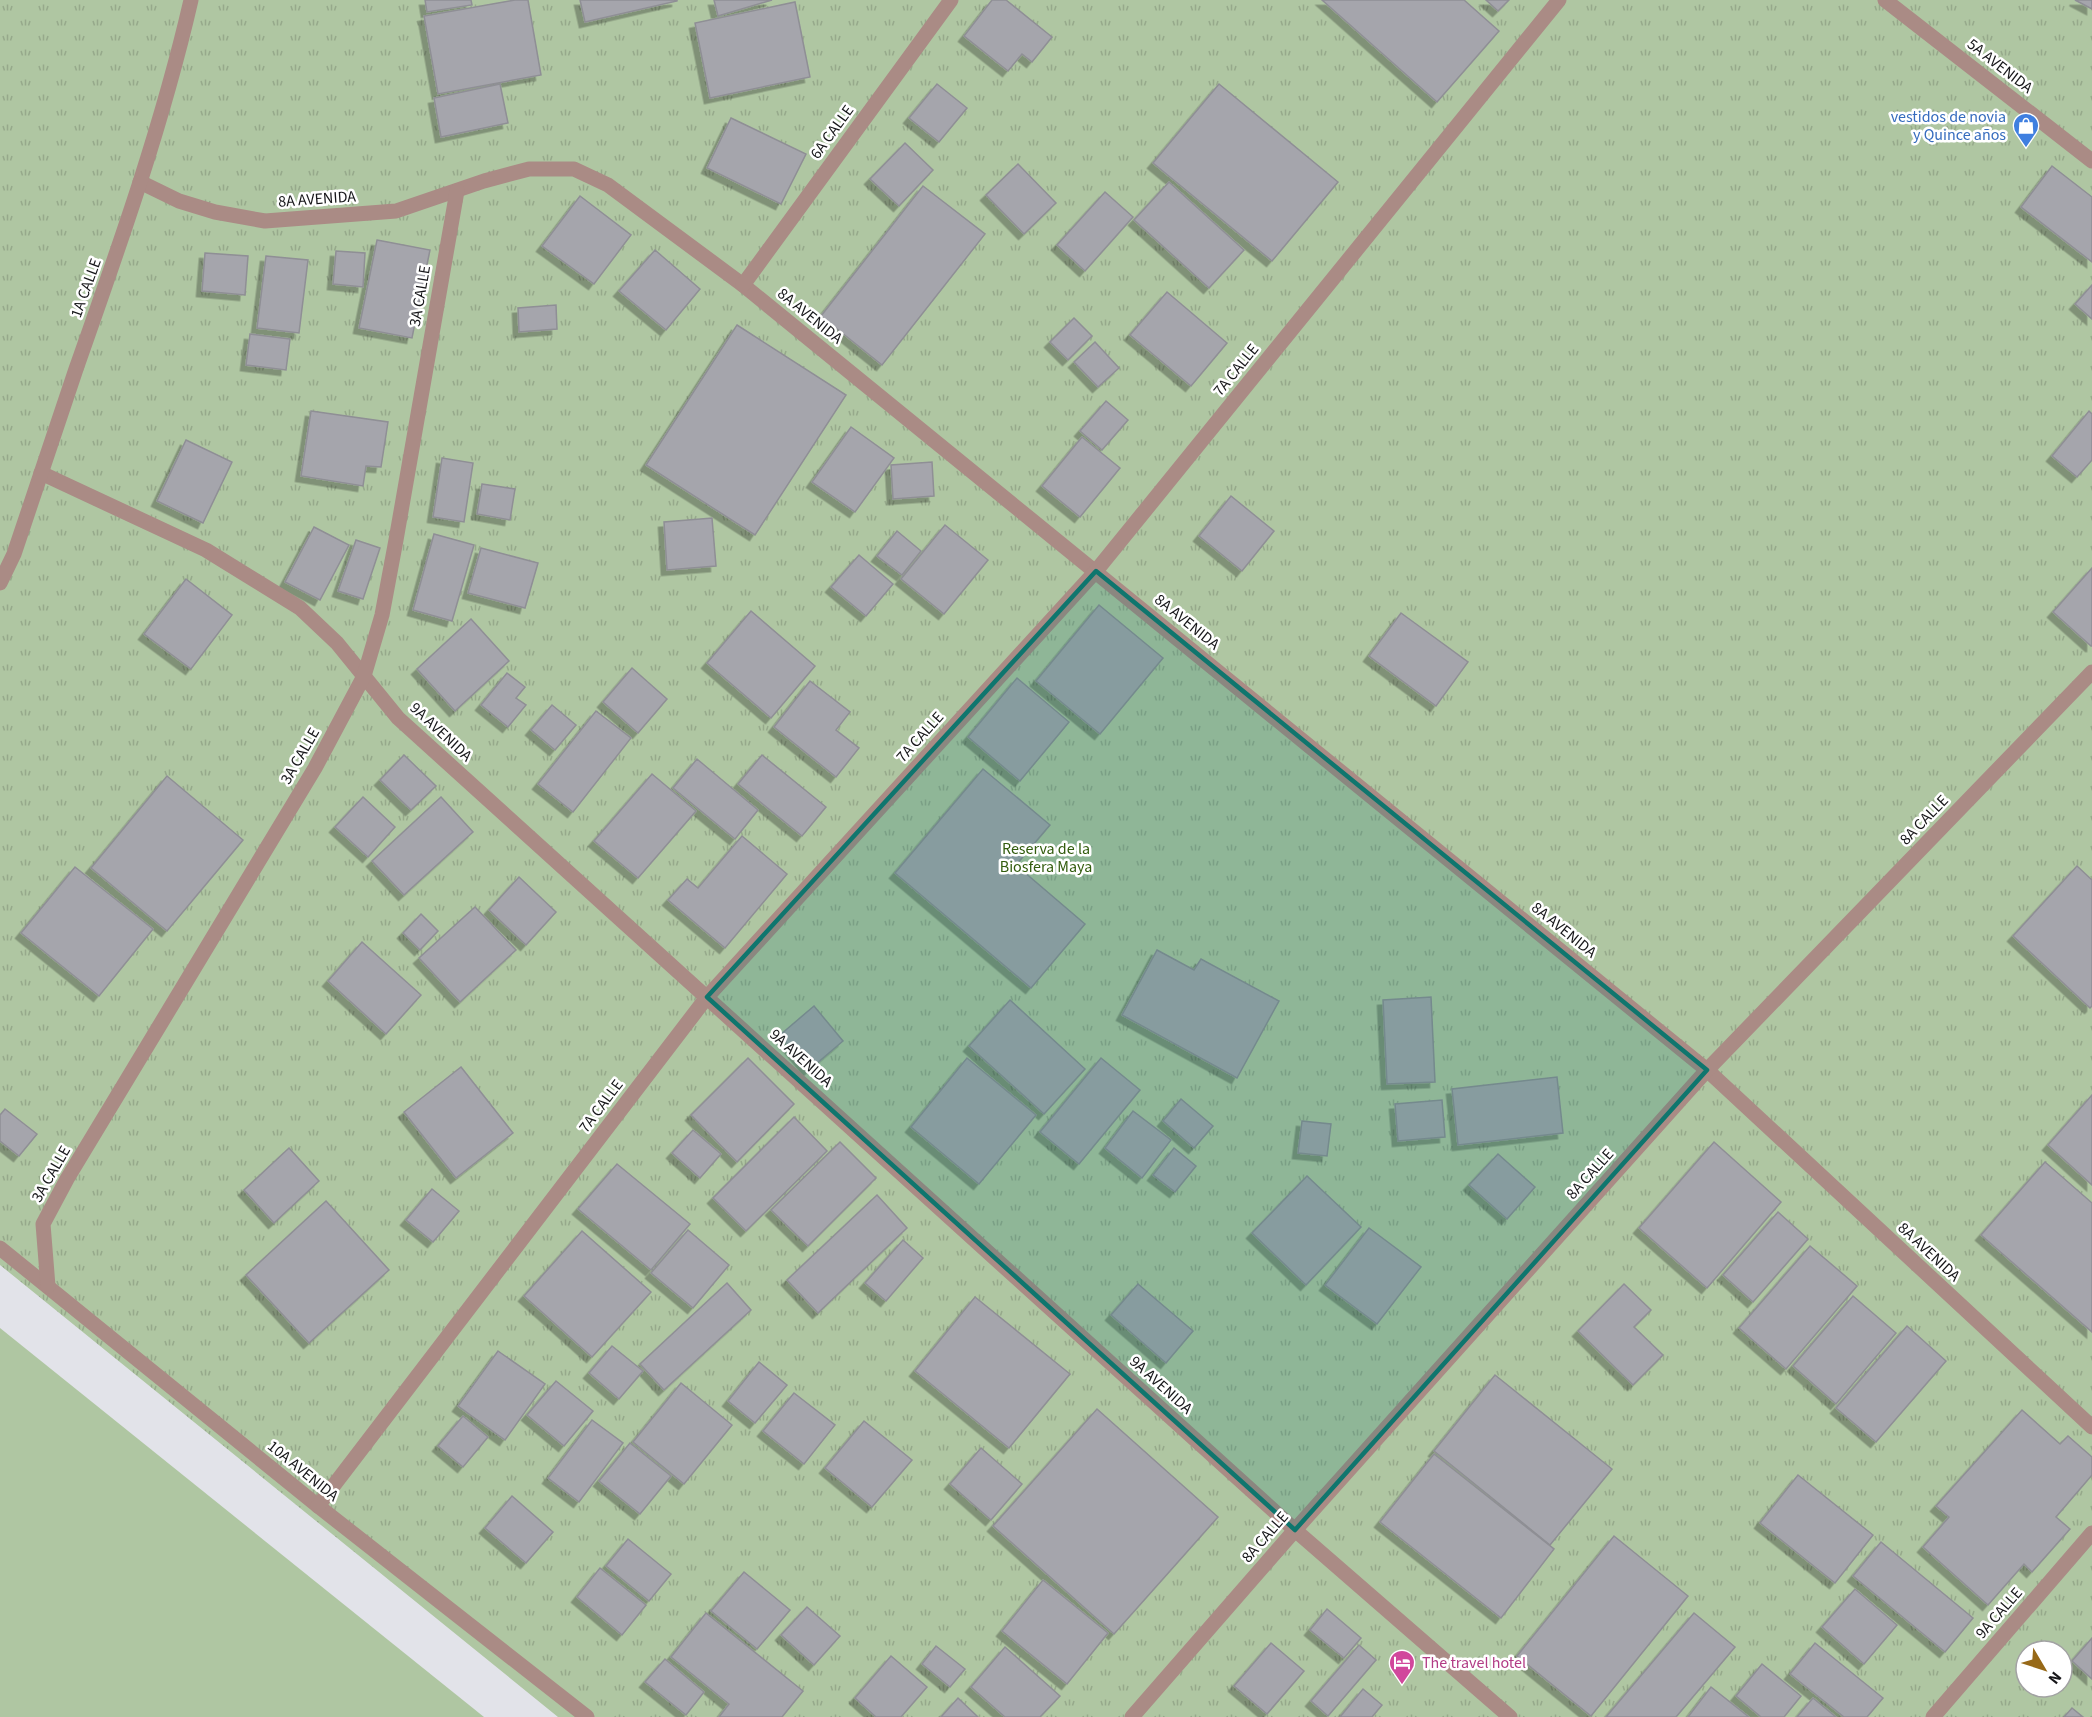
<svg xmlns="http://www.w3.org/2000/svg" width="2092" height="1717" font-family="'Source Sans 3',sans-serif">
<style>
.grass{fill:#afc6a2}
.park{fill:url(#park-tufts);fill-rule:evenodd}
.building{fill:#a5a5ac;stroke:#8f8f95;stroke-width:1.5;filter:url(#shadow)}
.lines{fill:none;stroke-linecap:round;stroke-linejoin:round}
.minor{stroke:#aa8b85;stroke-width:15}
.tertiary{stroke:#aa8b85;stroke-width:15}
.marked{fill:#0f766e;fill-opacity:0.2;stroke:#0f766e;stroke-width:4.5;stroke-linejoin:round}
.labels{text-anchor:middle;dominant-baseline:central;stroke-width:5;stroke-linejoin:round;paint-order:stroke}
.street-label{font-size:16px;fill:#161619;stroke:#fff}
.shop-label{font-size:16px;fill:#366cbe;stroke:#fff;text-anchor:end}
.park-label{font-size:16px;fill:#325c0d;stroke:#fff}
.hotel-label{font-size:16px;fill:#b23c85;stroke:#fff;text-anchor:start}
</style>
<defs>
<pattern id="park-tufts" width="24" height="20" patternUnits="userSpaceOnUse" patternTransform="scale(1.5)"><rect width="24" height="20" fill="#afc6a2"/><path d="M3 7l-1-3M5 7V3M7 7l1-3M15 17l-1-3M17 17v-4M19 17l1-3" fill="none" stroke="#96a98b"/></pattern>
<filter id="shadow"><feDropShadow dx="-5.5" dy="5.5" stdDeviation="0" flood-color="#0004"/></filter>
</defs>
<rect width="100%" height="100%" fill="#e2e3e9"/>
<polygon class="grass" points="0,1328 484,1717 0,1717"/>
<path class="park" d="M 0,0 L 2092,0 L 2092,1717 L 558,1717 L 0,1265 ZM 2026,1651 L 2062,1651 L 2062,1687 L 2026,1687 Z"/>
<g class="building">
<polygon points="425,0 471,0 472,5 427,12"/>
<polygon points="515,0 528,0 541,75 438,94 424,16"/>
<polygon points="580,0 677,0 677,1 585,22"/>
<polygon points="714,0 772,0 718,16"/>
<polygon points="992,0 1006,0 1052,37 1032,62 1022,54 1008,71 964,36"/>
<polygon points="1322,0 1464,0 1499,31 1437,102"/>
<polygon points="1486,0 1509,0 1498,11"/>
<polygon points="2075,0 2092,0 2092,9"/>
<polygon points="795,2 810,77 710,98 695,23"/>
<polygon points="500,84 508,123 441,137 434,98"/>
<polygon points="937,84 967,108 939,142 909,118"/>
<polygon points="1219,84 1338,182 1272,261 1153,163"/>
<polygon points="731,118 806,154 781,204 707,168"/>
<polygon points="905,143 933,170 899,206 870,179"/>
<polygon points="1018,164 1056,203 1024,234 986,195"/>
<polygon points="2052,166 2092,197 2092,262 2021,207"/>
<polygon points="1169,182 1244,250 1209,288 1134,220"/>
<polygon points="923,186 985,234 882,365 821,316"/>
<polygon points="1105,192 1133,217 1085,271 1057,245"/>
<polygon points="580,196 631,235 594,284 542,246"/>
<polygon points="377,240 430,250 412,338 359,328"/>
<polygon points="655,250 700,289 666,330 619,291"/>
<polygon points="336,251 365,253 363,287 333,284"/>
<polygon points="205,253 248,256 245,295 202,291"/>
<polygon points="266,256 308,260 299,333 257,328"/>
<polygon points="2092,285 2092,319 2075,304"/>
<polygon points="1167,292 1227,343 1191,386 1130,335"/>
<polygon points="556,305 557,329 519,332 518,308"/>
<polygon points="1074,318 1092,336 1068,360 1050,342"/>
<polygon points="737,325 846,395 755,535 646,465"/>
<polygon points="250,334 290,339 286,370 246,365"/>
<polygon points="1095,342 1119,368 1098,387 1074,362"/>
<polygon points="1106,401 1128,420 1102,450 1080,431"/>
<polygon points="311,411 388,422 381,467 366,466 363,486 301,476"/>
<polygon points="2089,411 2092,414 2092,460 2077,477 2052,456"/>
<polygon points="851,427 894,458 855,512 812,482"/>
<polygon points="1082,437 1120,468 1080,517 1042,486"/>
<polygon points="186,440 232,462 203,523 157,501"/>
<polygon points="442,458 473,463 464,522 433,517"/>
<polygon points="932,462 934,496 893,499 891,465"/>
<polygon points="482,484 515,489 510,520 477,514"/>
<polygon points="1231,496 1274,531 1242,571 1199,536"/>
<polygon points="712,518 716,566 667,570 664,522"/>
<polygon points="945,525 988,560 944,614 901,579"/>
<polygon points="314,527 349,545 320,600 285,582"/>
<polygon points="897,531 921,551 902,575 877,556"/>
<polygon points="434,534 474,545 452,621 413,610"/>
<polygon points="356,540 380,548 363,599 338,591"/>
<polygon points="481,548 538,563 525,608 468,593"/>
<polygon points="859,555 893,584 866,616 831,587"/>
<polygon points="2092,568 2092,646 2091,646 2053,612"/>
<polygon points="186,579 232,615 191,669 144,634"/>
<polygon points="1099,605 1163,658 1100,734 1036,681"/>
<polygon points="751,611 815,666 771,718 707,663"/>
<polygon points="1401,613 1468,662 1436,706 1369,656"/>
<polygon points="471,619 509,661 455,711 417,669"/>
<polygon points="632,668 667,699 638,733 603,702"/>
<polygon points="507,673 525,687 516,698 526,705 508,727 481,705"/>
<polygon points="1017,678 1069,722 1020,781 968,737"/>
<polygon points="810,681 850,712 836,730 859,748 836,777 774,727"/>
<polygon points="552,705 576,725 555,750 531,730"/>
<polygon points="596,711 631,738 573,812 538,784"/>
<polygon points="404,755 436,786 411,810 380,780"/>
<polygon points="762,755 826,807 802,836 738,784"/>
<polygon points="697,759 758,810 735,839 673,788"/>
<polygon points="983,769 1050,825 1016,865 1085,924 1031,988 895,873"/>
<polygon points="652,774 696,811 638,878 594,841"/>
<polygon points="167,776 243,840 167,931 91,868"/>
<polygon points="363,797 395,827 368,857 335,827"/>
<polygon points="441,797 473,832 404,895 372,861"/>
<polygon points="742,836 787,874 725,948 668,900 687,879 698,888"/>
<polygon points="2077,866 2092,880 2092,1006 2090,1008 2013,936"/>
<polygon points="75,867 153,929 99,996 21,933"/>
<polygon points="519,877 556,912 526,945 489,910"/>
<polygon points="475,907 516,950 460,1002 419,958"/>
<polygon points="421,914 438,931 420,950 403,933"/>
<polygon points="362,942 421,995 386,1034 328,981"/>
<polygon points="1157,950 1194,970 1201,959 1279,1001 1237,1078 1122,1015"/>
<polygon points="1431,997 1435,1082 1387,1084 1383,1000"/>
<polygon points="1010,1000 1085,1069 1044,1114 969,1046"/>
<polygon points="814,1006 843,1041 809,1070 780,1035"/>
<polygon points="748,1058 794,1104 737,1162 691,1115"/>
<polygon points="967,1058 1036,1115 979,1184 911,1127"/>
<polygon points="1101,1058 1140,1090 1079,1164 1040,1132"/>
<polygon points="461,1067 513,1133 456,1178 404,1112"/>
<polygon points="1557,1077 1563,1133 1458,1145 1452,1089"/>
<polygon points="2092,1095 2092,1185 2048,1145"/>
<polygon points="1181,1099 1213,1126 1194,1148 1163,1121"/>
<polygon points="1442,1100 1445,1137 1398,1141 1395,1104"/>
<polygon points="5,1109 37,1134 19,1156 0,1141 0,1115"/>
<polygon points="1133,1111 1171,1140 1142,1178 1105,1148"/>
<polygon points="794,1117 827,1151 746,1231 713,1198"/>
<polygon points="1302,1121 1331,1124 1327,1156 1298,1153"/>
<polygon points="693,1130 721,1154 700,1178 672,1153"/>
<polygon points="840,1142 876,1178 808,1246 771,1210"/>
<polygon points="1714,1142 1781,1202 1707,1288 1639,1228"/>
<polygon points="289,1148 319,1181 274,1223 244,1190"/>
<polygon points="1174,1148 1196,1166 1175,1192 1153,1175"/>
<polygon points="1498,1154 1535,1187 1507,1219 1469,1185"/>
<polygon points="2045,1162 2092,1203 2092,1332 1981,1235"/>
<polygon points="617,1164 690,1224 651,1270 578,1209"/>
<polygon points="1307,1176 1361,1227 1306,1285 1252,1233"/>
<polygon points="432,1189 459,1211 433,1242 406,1220"/>
<polygon points="877,1195 907,1228 818,1313 787,1280"/>
<polygon points="326,1201 389,1270 309,1343 246,1275"/>
<polygon points="1778,1212 1808,1239 1753,1302 1723,1275"/>
<polygon points="1369,1228 1421,1267 1377,1324 1325,1285"/>
<polygon points="688,1230 729,1265 693,1308 651,1273"/>
<polygon points="582,1231 651,1292 592,1357 524,1296"/>
<polygon points="903,1240 923,1258 886,1301 865,1283"/>
<polygon points="1810,1246 1857,1286 1786,1369 1739,1328"/>
<polygon points="727,1283 751,1310 664,1390 640,1364"/>
<polygon points="1138,1284 1193,1331 1166,1363 1111,1315"/>
<polygon points="1624,1284 1651,1310 1634,1327 1663,1355 1633,1385 1578,1331"/>
<polygon points="1853,1296 1896,1333 1836,1404 1793,1366"/>
<polygon points="975,1297 1070,1374 1009,1448 915,1371"/>
<polygon points="1907,1326 1946,1361 1876,1442 1836,1408"/>
<polygon points="612,1346 643,1371 619,1399 589,1373"/>
<polygon points="498,1351 545,1384 505,1440 458,1406"/>
<polygon points="759,1362 787,1385 755,1423 728,1401"/>
<polygon points="1495,1375 1612,1469 1550,1545 1434,1451"/>
<polygon points="556,1381 593,1411 564,1446 527,1415"/>
<polygon points="681,1383 732,1425 684,1484 633,1442"/>
<polygon points="794,1393 835,1425 804,1464 763,1431"/>
<polygon points="1097,1409 1218,1517 1114,1634 993,1526"/>
<polygon points="2022,1410 2060,1444 2068,1436 2092,1457 2092,1475 2056,1517 2070,1529 2032,1572 2024,1564 1988,1605 1923,1547 1949,1517 1936,1506"/>
<polygon points="463,1416 488,1437 463,1467 438,1446"/>
<polygon points="592,1420 623,1443 579,1502 548,1478"/>
<polygon points="864,1421 912,1460 872,1507 825,1468"/>
<polygon points="630,1443 671,1476 640,1514 599,1481"/>
<polygon points="981,1448 1022,1484 991,1520 950,1484"/>
<polygon points="1434,1454 1554,1549 1501,1618 1380,1522"/>
<polygon points="1798,1475 1873,1535 1835,1583 1760,1523"/>
<polygon points="512,1496 553,1532 526,1563 485,1528"/>
<polygon points="1614,1536 1688,1596 1591,1716 1517,1656"/>
<polygon points="628,1539 671,1574 649,1601 606,1566"/>
<polygon points="1881,1542 1973,1618 1945,1652 1853,1576"/>
<polygon points="600,1568 646,1605 622,1635 577,1597"/>
<polygon points="744,1572 790,1610 757,1649 711,1611"/>
<polygon points="1043,1580 1108,1633 1067,1684 1002,1631"/>
<polygon points="1855,1589 1897,1625 1864,1664 1822,1627"/>
<polygon points="807,1607 840,1636 814,1665 781,1635"/>
<polygon points="1327,1609 1361,1638 1344,1658 1310,1630"/>
<polygon points="706,1613 803,1691 782,1717 719,1717 729,1704 671,1657"/>
<polygon points="1694,1613 1735,1647 1676,1717 1606,1717"/>
<polygon points="2092,1638 2092,1679 2072,1661"/>
<polygon points="1271,1643 1304,1671 1267,1714 1234,1686"/>
<polygon points="1815,1643 1883,1698 1867,1717 1844,1717 1790,1674"/>
<polygon points="1359,1645 1376,1660 1328,1716 1311,1701"/>
<polygon points="936,1646 965,1669 950,1687 922,1664"/>
<polygon points="1005,1647 1060,1696 1040,1717 1005,1717 971,1687"/>
<polygon points="891,1656 927,1687 901,1717 876,1717 855,1698"/>
<polygon points="665,1659 704,1692 686,1715 645,1682"/>
<polygon points="1762,1664 1801,1696 1784,1717 1761,1717 1736,1696"/>
<polygon points="1711,1687 1749,1717 1688,1717"/>
<polygon points="1363,1689 1382,1705 1372,1717 1340,1717"/>
<polygon points="958,1698 978,1717 941,1717"/>
<polygon points="1813,1698 1836,1717 1797,1717"/>
<polygon points="2072,1708 2083,1717 2064,1717"/>
</g>
<g class="lines">
<g class="minor">
<polyline points="140,182 179,201 215,212 265,221 396,211 484,181 529,169 574,169 608,185 743,285 1707,1070 2092,1427"/>
<polyline points="743,285 951,0"/>
<polyline points="41,473 206,550 300,608 337,643 398,718 1295,1530 1510,1717"/>
<path d="M 0,583 L 14,554 C 35,492 55,430 76,369 C 119,247 162,126 191,0"/>
<polyline points="0,1248 318,1506 587,1717"/>
<polyline points="48,1286 43,1224 67,1179 315,768 364,676 382,615 396,540 457,191"/>
<polyline points="318,1506 707,997 1096,571 1559,0"/>
<polyline points="1132,1717 1295,1530 1707,1070 2092,672"/>
<polyline points="1933,1717 2092,1533"/>
</g>
<polyline class="tertiary" points="1885,0 2092,161"/>
</g>
<path class="marked" d="M 1096,571 L 1707,1070 L 1295,1530 L 707,997 Z"/>
<defs>
<symbol id="shop-pin" viewBox="-11 -11 22 30"><path d="M0 17L-7.5 6A9.5 9.5 0 1 1 7.5 6Z" fill="#3f7fe0" stroke="#fff"/><path d="M-5-2.5h2.3a2.7 3.5 0 0 1 5.4 0H5L5.5 6h-11ZM-1.5-2.5h3a1.5 2.3 0 0 0-3 0Z" fill="#fff"/></symbol>
<symbol id="hotel-pin" viewBox="-11 -11 22 30"><path d="M0 17L-7.5 6A9.5 9.5 0 1 1 7.5 6Z" fill="#d1479c" stroke="#fff"/><path d="M-6-4.5h1.5V1H6V5H4.5V3h-9V5H-6ZM-4 0a1.8 1.8 0 1 1 3.6 0ZM.5 0V-2.5h3Q6-2.5 6 0Z" fill="#fff"/></symbol>
</defs>
<g fill-rule="evenodd">
<use href="#shop-pin" x="2011" y="111" width="30" height="40"/>
<use href="#hotel-pin" x="1387" y="1648" width="30" height="40"/>
</g>
<g class="labels">
<g class="street-label">
<text transform="translate(2000 66) rotate(38)">5A AVENIDA</text>
<text transform="translate(832 132) rotate(-54)">6A CALLE</text>
<text transform="translate(317 199) rotate(-4)">8A AVENIDA</text>
<text transform="translate(86 288) rotate(-70)">1A CALLE</text>
<text transform="translate(420 296) rotate(-80)">3A CALLE</text>
<text transform="translate(810 316) rotate(39)">8A AVENIDA</text>
<text transform="translate(1236 370) rotate(-51)">7A CALLE</text>
<text transform="translate(1187 622) rotate(39)">8A AVENIDA</text>
<text transform="translate(441 732) rotate(43)">9A AVENIDA</text>
<text transform="translate(920 737) rotate(-48)">7A CALLE</text>
<text transform="translate(300 756) rotate(-60)">3A CALLE</text>
<text transform="translate(1924 820) rotate(-46)">8A CALLE</text>
<text transform="translate(1564 930) rotate(39)">8A AVENIDA</text>
<text transform="translate(801 1058) rotate(42)">9A AVENIDA</text>
<text transform="translate(601 1106) rotate(-53)">7A CALLE</text>
<text transform="translate(51 1174) rotate(-60)">3A CALLE</text>
<text transform="translate(1590 1174) rotate(-48)">8A CALLE</text>
<text transform="translate(1929 1252) rotate(43)">8A AVENIDA</text>
<text transform="translate(1161 1385) rotate(42)">9A AVENIDA</text>
<text transform="translate(303 1471) rotate(39)">10A AVENIDA</text>
<text transform="translate(1265 1537) rotate(-49)">8A CALLE</text>
<text transform="translate(1999 1613) rotate(-49)">9A CALLE</text>
</g>
<g class="shop-label">
<text x="2006" y="117">vestidos de novia<tspan x="2006" dy="18">y Quince años</tspan></text>
</g>
<g class="park-label">
<text x="1046" y="849">Reserva de la<tspan x="1046" dy="18">Biosfera Maya</tspan></text>
</g>
<g class="hotel-label">
<text x="1422" y="1663">The travel hotel</text>
</g>
</g>
<g transform="translate(2044 1669) rotate(129)"><circle r="28" fill="#ffffff" stroke="#a2a2a3" stroke-width="1.5"/>
<path d="M0-4.5L10 22L0 15L-10 22Z" fill="#976918"/>
<text y="-9" font-size="16" font-weight="bold" text-anchor="middle" fill="#161619">N</text>
</g>
</svg>
